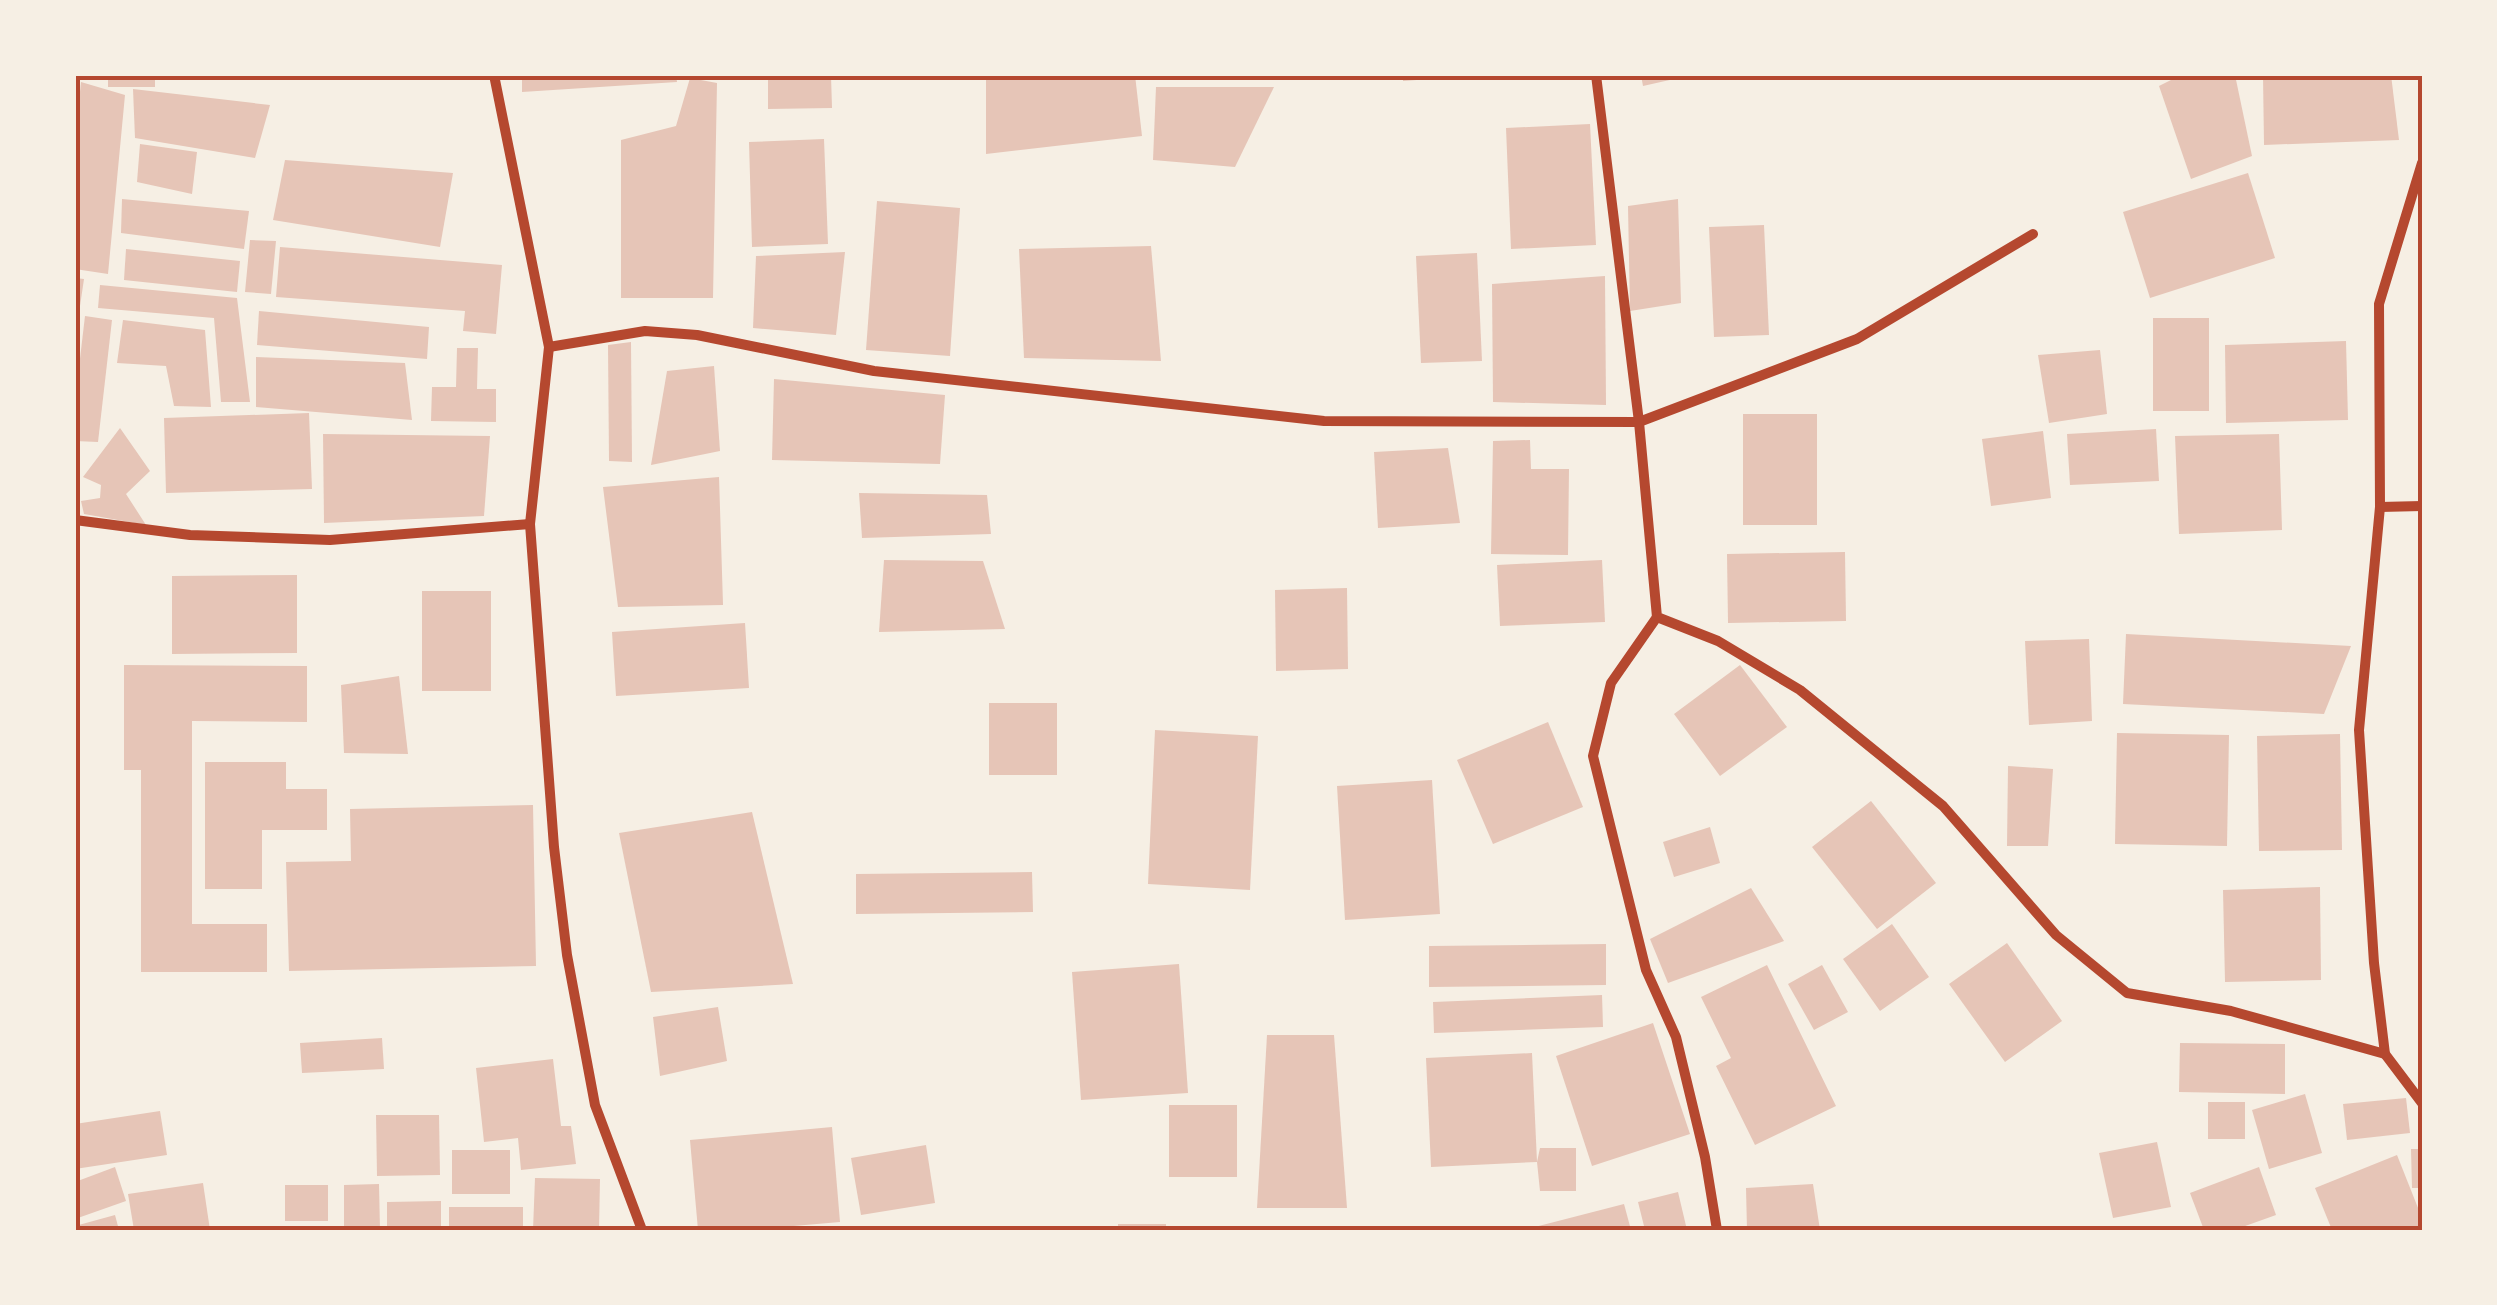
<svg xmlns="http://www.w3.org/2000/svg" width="2497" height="1305" font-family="Roboto,sans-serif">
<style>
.building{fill:#e6c5b7}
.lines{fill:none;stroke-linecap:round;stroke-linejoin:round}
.minor{stroke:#b5482f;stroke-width:10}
.neatline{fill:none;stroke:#b5482f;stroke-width:4}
</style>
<rect width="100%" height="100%" fill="#f6efe4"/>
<g class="building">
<rect x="108" y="75" width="47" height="12"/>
<polygon points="522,75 676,75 677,82 522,92"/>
<polygon points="768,75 831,75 832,108 768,109"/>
<polygon points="986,75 1135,75 1142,136 986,154"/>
<polygon points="1403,75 1444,75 1444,78 1403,81"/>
<polygon points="1641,75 1683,75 1683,77 1643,86"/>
<polygon points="2181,75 2235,75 2252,156 2191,179 2159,86"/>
<polygon points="2263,75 2391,75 2399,140 2264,145"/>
<polygon points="690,78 717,83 713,298 621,298 621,140 676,126"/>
<polygon points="81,82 125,95 108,274 75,269 75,141"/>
<polygon points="1156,87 1274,87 1235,167 1153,160"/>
<polygon points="133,89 270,105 255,158 135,138"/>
<polygon points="1590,124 1596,245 1511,249 1506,128"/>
<polygon points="824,139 828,244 752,247 749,142"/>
<polygon points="140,144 197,152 192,194 137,182"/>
<polygon points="285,160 453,173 440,247 273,220"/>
<polygon points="2248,173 2275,258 2150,298 2123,212"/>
<polygon points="122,199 249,211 244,249 121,233"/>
<polygon points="1678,199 1681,303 1630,311 1628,206"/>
<polygon points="877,201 960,208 950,356 866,350"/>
<polygon points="1764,225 1769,335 1714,337 1709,227"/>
<polygon points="250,240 276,241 271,294 245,292"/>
<polygon points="1151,246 1161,361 1024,358 1019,249"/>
<polygon points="280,247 502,265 496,334 463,331 465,311 276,297"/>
<polygon points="126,249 240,261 237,292 124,280"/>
<polygon points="845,252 836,335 753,328 756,256"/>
<polygon points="1477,253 1482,361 1421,363 1416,256"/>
<polygon points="1605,276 1606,405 1493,402 1492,284"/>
<polygon points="75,278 84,279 80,306 75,305"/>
<polygon points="100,285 237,298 250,402 221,402 214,318 98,308"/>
<polygon points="259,311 429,327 427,359 257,345"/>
<polygon points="85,316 112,320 98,442 75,441 75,401"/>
<rect x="2153" y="318" width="56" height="93"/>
<polygon points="123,320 205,330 211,407 174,406 166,366 117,363"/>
<polygon points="2346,341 2348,420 2226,423 2225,345"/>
<polygon points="631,342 632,462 609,461 608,345"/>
<polygon points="457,348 478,348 477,389 496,389 496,422 431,421 432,387 456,387"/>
<polygon points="2100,350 2107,414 2049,423 2038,355"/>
<polygon points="256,357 405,363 412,420 256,407"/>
<polygon points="714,366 720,451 651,465 667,371"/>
<polygon points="774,379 945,395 940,464 772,460"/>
<polygon points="309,413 312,489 166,493 164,418"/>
<rect x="1743" y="414" width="74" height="111"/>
<polygon points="120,428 150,471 126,494 146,525 84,514 81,501 100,498 101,485 83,477"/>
<polygon points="2156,429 2159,481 2070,485 2067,434"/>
<polygon points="2043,431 2051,498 1991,506 1982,439"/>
<polygon points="323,434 490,436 484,516 324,523"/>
<polygon points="2279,434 2282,530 2179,534 2175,436"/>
<polygon points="1530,440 1531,469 1569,469 1568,555 1491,554 1493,441"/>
<polygon points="1448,448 1460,523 1378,528 1374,452"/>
<polygon points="719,477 723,605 618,607 603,487"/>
<polygon points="859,493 987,495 991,534 862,538"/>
<polygon points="1845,552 1846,621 1728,623 1727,554"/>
<polygon points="884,560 983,561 1005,629 879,632"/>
<polygon points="1602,560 1605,622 1500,626 1497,565"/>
<polygon points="297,575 297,653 172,654 172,576"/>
<polygon points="1347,588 1348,669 1276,671 1275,590"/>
<rect x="422" y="591" width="69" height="100"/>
<polygon points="745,623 749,688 616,696 612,632"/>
<polygon points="2126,634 2351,646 2324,714 2123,704"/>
<polygon points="2089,639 2092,721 2029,725 2025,641"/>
<polygon points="124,665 307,666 307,722 192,721 192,924 267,924 267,972 141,972 141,770 124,770"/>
<polygon points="1740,665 1787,727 1720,776 1674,714"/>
<polygon points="399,676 408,754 344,753 341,685"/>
<rect x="989" y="703" width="68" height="72"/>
<polygon points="1548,722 1583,807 1493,844 1457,760"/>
<polygon points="1155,730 1258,736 1250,890 1148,884"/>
<polygon points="2117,733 2229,735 2227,846 2115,844"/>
<polygon points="2340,734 2342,850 2259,851 2257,736"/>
<polygon points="205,762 286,762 286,789 327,789 327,830 262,830 262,889 205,889"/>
<polygon points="2008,766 2053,769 2048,846 2007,846"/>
<polygon points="1432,780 1440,914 1345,920 1337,786"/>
<polygon points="1871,801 1936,883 1877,929 1812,847"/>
<polygon points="533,805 536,966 289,971 286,862 351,861 350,809"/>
<polygon points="752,812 793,984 651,992 619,833"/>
<polygon points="1710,827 1720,863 1674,877 1663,842"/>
<polygon points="1032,872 1033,912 856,914 856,874"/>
<polygon points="2320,887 2321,980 2225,982 2223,890"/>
<polygon points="1751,888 1784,941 1668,983 1650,939"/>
<polygon points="1892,924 1929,977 1880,1011 1843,959"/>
<polygon points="2007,943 2062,1021 2005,1062 1949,984"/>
<polygon points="1606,944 1606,985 1429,987 1429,946"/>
<polygon points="1179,964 1188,1093 1081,1100 1072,972"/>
<polygon points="1767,965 1836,1106 1755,1145 1716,1066 1731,1058 1701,997"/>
<polygon points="1822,965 1848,1012 1814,1030 1788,984"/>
<polygon points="1602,995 1603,1027 1434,1033 1433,1002"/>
<polygon points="718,1007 727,1061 660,1076 653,1017"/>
<polygon points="1653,1023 1690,1134 1592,1166 1556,1056"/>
<polygon points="1267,1035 1334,1035 1347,1208 1257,1208"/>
<polygon points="382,1038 384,1069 302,1073 300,1043"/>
<polygon points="2180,1043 2285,1044 2285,1094 2179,1092"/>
<polygon points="1532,1053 1537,1162 1431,1167 1426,1058"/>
<polygon points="553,1059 561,1126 571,1126 576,1164 521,1170 518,1138 484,1142 476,1068"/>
<polygon points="2305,1094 2322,1153 2269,1169 2252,1110"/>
<polygon points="2406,1098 2410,1133 2347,1140 2343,1104"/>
<rect x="2208" y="1102" width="37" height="37"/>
<rect x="1169" y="1105" width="68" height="72"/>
<polygon points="160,1111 167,1155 75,1169 75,1124"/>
<polygon points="376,1115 439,1115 440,1175 377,1176"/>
<polygon points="832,1127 840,1222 746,1230 698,1230 690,1140"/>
<polygon points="2157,1142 2171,1207 2113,1218 2099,1153"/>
<polygon points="926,1145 935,1203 861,1215 851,1158"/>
<polygon points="1540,1148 1576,1148 1576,1191 1540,1191 1537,1162"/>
<polygon points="2411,1149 2422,1149 2422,1188 2412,1188"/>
<rect x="452" y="1150" width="58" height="44"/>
<polygon points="2397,1155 2422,1218 2422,1230 2332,1230 2315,1188"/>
<polygon points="115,1167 126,1201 75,1219 75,1182"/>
<polygon points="2259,1167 2276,1215 2234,1230 2204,1230 2190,1193"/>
<polygon points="535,1178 600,1179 599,1230 533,1230"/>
<polygon points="203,1183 210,1230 134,1230 128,1194"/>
<polygon points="379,1184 380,1230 344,1230 344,1185"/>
<polygon points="1813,1184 1820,1230 1747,1230 1746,1188"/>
<rect x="285" y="1185" width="43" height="36"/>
<polygon points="1678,1192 1687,1230 1645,1230 1638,1202"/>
<polygon points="441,1201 441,1230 387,1230 387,1202"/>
<polygon points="1624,1204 1631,1230 1527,1230 1527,1229"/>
<rect x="449" y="1207" width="74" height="23"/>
<polygon points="115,1215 119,1230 75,1230 75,1226"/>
<rect x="1118" y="1224" width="48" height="6"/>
</g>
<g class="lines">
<g class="minor">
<polyline points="494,75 549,347 530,524 554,847 567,955 595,1105 642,1230"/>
<polyline points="2422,163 2379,304 2380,507 2359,730 2374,963 2385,1054 2422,1103"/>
<polyline points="2033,234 1857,339 1639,422 1657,617 1718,641 1800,690 1943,806 2056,935 2127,993 2231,1011 2385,1054"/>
<polyline points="549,347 645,331 697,335 874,371 1324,421 1639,422 1596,75"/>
<polyline points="2380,507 2422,506"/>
<polyline points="75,520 190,535 330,540 530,524"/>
<polyline points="1657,617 1611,683 1593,756 1646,970 1676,1037 1705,1157 1717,1230"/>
</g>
</g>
<rect width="2497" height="1305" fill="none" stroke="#f6efe4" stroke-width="155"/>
<rect x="78" y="78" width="2342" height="1150" class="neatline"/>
</svg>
